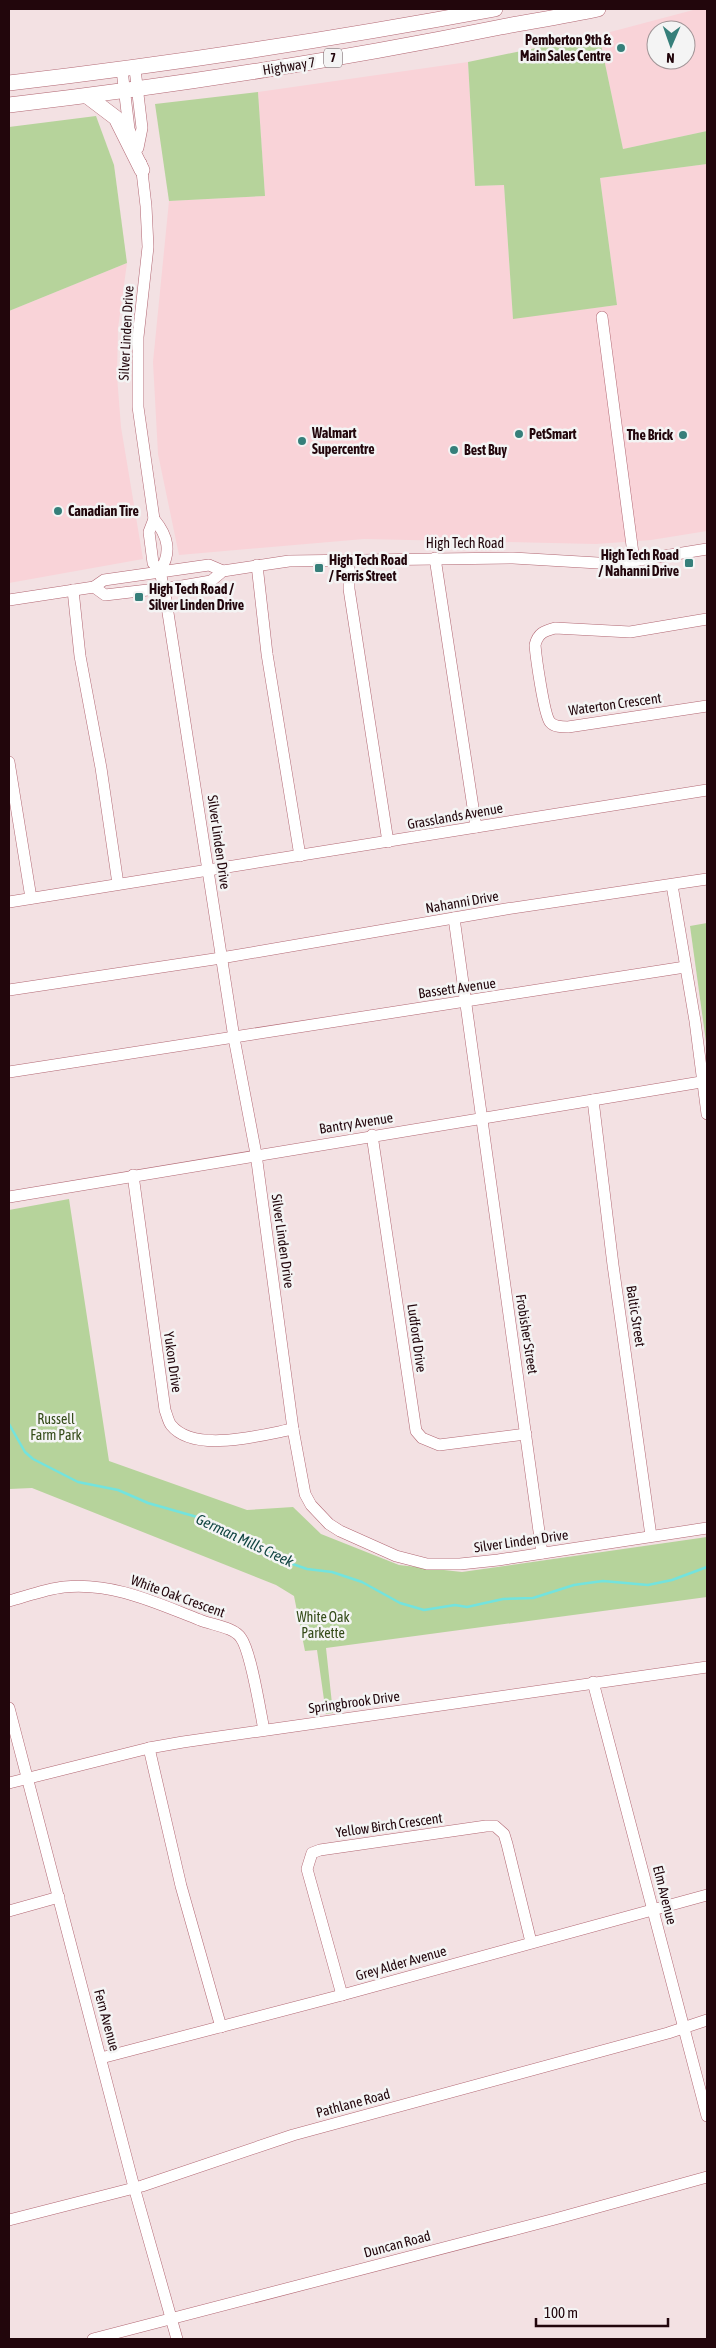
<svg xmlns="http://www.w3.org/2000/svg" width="716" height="2348" font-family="'Asap Condensed',sans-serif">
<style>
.built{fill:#f9d3d8;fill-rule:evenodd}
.green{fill:#b6d39b}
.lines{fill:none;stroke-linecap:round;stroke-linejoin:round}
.stream{stroke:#73e3dd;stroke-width:2.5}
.minor-casing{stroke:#b26773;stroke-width:12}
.major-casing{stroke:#b26773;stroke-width:16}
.minor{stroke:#fff;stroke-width:11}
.major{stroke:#fff;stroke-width:15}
.poi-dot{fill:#367f7a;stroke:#f4f4f4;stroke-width:2}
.labels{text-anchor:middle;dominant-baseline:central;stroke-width:5;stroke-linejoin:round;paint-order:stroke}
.shield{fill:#f4f4f4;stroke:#614d52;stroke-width:1}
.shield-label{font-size:12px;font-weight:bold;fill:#22060c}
.poi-label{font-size:14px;font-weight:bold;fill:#22060c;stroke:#f4f4f4;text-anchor:start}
.street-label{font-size:14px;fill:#22060c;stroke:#f4f4f4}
.park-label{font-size:14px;fill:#334a18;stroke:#f4f4f4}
.water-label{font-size:15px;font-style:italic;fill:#104441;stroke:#f4f4f4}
</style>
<rect width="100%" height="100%" fill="#f3e1e3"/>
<g class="built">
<path d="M 697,9 L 707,9 L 707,131 L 623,149 L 599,35 ZM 656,30 L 686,30 L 686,60 L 656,60 Z"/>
<polygon points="468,62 475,186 504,185 513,318 617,305 600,178 707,164 707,531 651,540 596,544 364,539 179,555 158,454 153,362 169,201 265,196 258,92"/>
<polygon points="127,263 118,328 117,376 121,427 143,559 9,583 9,311"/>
</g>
<g class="green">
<polygon points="599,35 623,149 707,131 707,164 600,178 617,305 513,319 504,185 475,186 468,62"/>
<polygon points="258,92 265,196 169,201 155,104"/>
<polygon points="96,116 114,165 127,263 9,311 9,127"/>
<polygon points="707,923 707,1049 690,926"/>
<polygon points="69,1199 109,1461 247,1510 293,1507 321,1534 399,1565 462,1572 707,1537 707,1597 326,1648 333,1713 326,1714 317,1650 305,1651 294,1596 276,1585 32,1488 9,1489 9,1210"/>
</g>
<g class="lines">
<polyline class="stream" points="9,1424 25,1452 33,1459 78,1482 118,1490 148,1503 211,1521 284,1561 307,1569 332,1572 362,1582 400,1603 424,1610 455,1605 467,1607 503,1599 533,1598 574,1585 588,1583 603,1581 648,1585 672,1580 707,1567"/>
<defs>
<g id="minor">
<polyline points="135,69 142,128 138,148"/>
<polyline points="122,70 129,129 133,139"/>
<path d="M 141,163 L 146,206 L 148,247 L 138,337 L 138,407 L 154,519 C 168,536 172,552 160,571"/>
<polyline points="602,317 634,561"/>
<polyline points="154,519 149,532 153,563 160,571 166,600 234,1038 256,1154 293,1429 305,1494 311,1505 329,1524 340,1531 396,1556 427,1564 460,1564 498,1560 707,1528"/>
<polyline points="435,558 476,827"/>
<polyline points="349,560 349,589 388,842"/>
<polyline points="257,565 267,654 300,856"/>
<polyline points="94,587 105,595 182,586 211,581 223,571 289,561 513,558 615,564 707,549"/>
<polyline points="73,590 80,656 101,768 118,884"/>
<polyline points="9,600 94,587 104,580 209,565 223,571"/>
<path d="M 707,619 L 630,632 L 555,628 C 544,631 538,633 535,645 C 536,657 544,715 550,722 C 554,727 562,727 568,727 L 707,706"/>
<polyline points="9,762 31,898"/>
<polyline points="672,885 695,1021 707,1114"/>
<polyline points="9,902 707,790"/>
<polyline points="454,918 542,1553"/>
<polyline points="9,990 221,958 506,909 707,879"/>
<polyline points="9,1072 685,967"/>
<polyline points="593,1100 613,1265 651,1536"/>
<polyline points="372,1135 416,1431 422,1438 439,1445 526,1434"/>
<path d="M 133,1175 L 165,1410 C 167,1415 168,1421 171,1425 C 194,1454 261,1435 293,1429"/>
<polyline points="9,1197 707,1081"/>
<path d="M 9,1601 C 27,1596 46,1589 64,1587 C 113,1582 156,1603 200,1620 C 212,1625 234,1627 241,1638 C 251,1652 260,1710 264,1730"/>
<polyline points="593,1682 707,2116"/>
<polyline points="9,1708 134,2187 177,2339"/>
<polyline points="149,1748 181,1886 221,2027"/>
<polyline points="9,1783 149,1748 183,1742 707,1667"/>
<polyline points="9,1911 59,1897"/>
<polyline points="342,1995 307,1869 312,1853 320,1850 486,1826 495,1826 504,1834 507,1844 531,1942"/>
<polyline points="101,2058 342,1995 707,1895"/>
<polyline points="9,2220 142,2186 293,2135 668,2033 707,2020"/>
<polyline points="93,2339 555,2219 707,2177"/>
</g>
<g id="major">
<path d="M 9,83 C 172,64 334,39 495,9"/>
<polyline points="87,96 116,118 142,170"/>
<path d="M 9,105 C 174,86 338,60 501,27 C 533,21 566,16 598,9"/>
</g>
</defs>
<use href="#minor" class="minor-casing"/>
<use href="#major" class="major-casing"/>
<use href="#minor" class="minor"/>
<use href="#major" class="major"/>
</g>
<g class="poi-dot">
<circle cx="621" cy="48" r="5"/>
<circle cx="519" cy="434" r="5"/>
<circle cx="683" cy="435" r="5"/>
<circle cx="302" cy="441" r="5"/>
<circle cx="454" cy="450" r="5"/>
<circle cx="58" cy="511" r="5"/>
<rect x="684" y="558" width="10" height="10" rx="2.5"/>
<rect x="314" y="563" width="10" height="10" rx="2.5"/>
<rect x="134" y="592" width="10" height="10" rx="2.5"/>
</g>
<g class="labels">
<rect class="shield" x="324" y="48.5" width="18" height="19" rx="4"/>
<g class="shield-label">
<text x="333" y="58">7</text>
</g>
<g class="poi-label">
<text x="611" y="40" text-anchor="end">Pemberton 9th &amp;<tspan x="611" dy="16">Main Sales Centre</tspan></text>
<text x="312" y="433">Walmart<tspan x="312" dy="16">Supercentre</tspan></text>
<text x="529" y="434">PetSmart</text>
<text x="673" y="435" text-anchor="end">The Brick</text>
<text x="464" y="450">Best Buy</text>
<text x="68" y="511">Canadian Tire</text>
<text x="679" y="555" text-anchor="end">High Tech Road<tspan x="679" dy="16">/ Nahanni Drive</tspan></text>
<text x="329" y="560">High Tech Road<tspan x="329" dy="16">/ Ferris Street</tspan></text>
<text x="149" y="589">High Tech Road /<tspan x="149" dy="16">Silver Linden Drive</tspan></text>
</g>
<g class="street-label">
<text transform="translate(289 66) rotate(-9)">Highway 7</text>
<text transform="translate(126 333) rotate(-87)">Silver Linden Drive</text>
<text x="465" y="543">High Tech Road</text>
<text transform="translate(615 704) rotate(-8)">Waterton Crescent</text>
<text transform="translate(455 816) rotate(-10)">Grasslands Avenue</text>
<text transform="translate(219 842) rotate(82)">Silver Linden Drive</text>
<text transform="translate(462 902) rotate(-10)">Nahanni Drive</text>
<text transform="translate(457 988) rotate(-8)">Bassett Avenue</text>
<text transform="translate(356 1123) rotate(-9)">Bantry Avenue</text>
<text transform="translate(283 1241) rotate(82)">Silver Linden Drive</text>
<text transform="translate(636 1316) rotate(81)">Baltic Street</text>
<text transform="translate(527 1334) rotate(81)">Frobisher Street</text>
<text transform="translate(417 1338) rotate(82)">Ludford Drive</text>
<text transform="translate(173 1362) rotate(82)">Yukon Drive</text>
<text transform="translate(521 1541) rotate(-8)">Silver Linden Drive</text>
<text transform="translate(178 1596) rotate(20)">White Oak Crescent</text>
<text transform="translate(354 1702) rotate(-8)">Springbrook Drive</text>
<text transform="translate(389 1825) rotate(-8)">Yellow Birch Crescent</text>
<text transform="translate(665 1895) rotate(76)">Elm Avenue</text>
<text transform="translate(401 1963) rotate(-16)">Grey Alder Avenue</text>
<text transform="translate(107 2020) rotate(75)">Fern Avenue</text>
<text transform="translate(353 2103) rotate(-15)">Pathlane Road</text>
<text transform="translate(397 2244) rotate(-15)">Duncan Road</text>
</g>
<g class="park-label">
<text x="56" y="1419">Russell<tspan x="56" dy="16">Farm Park</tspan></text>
<text x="323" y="1617">White Oak<tspan x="323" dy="16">Parkette</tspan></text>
</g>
<g class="water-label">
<text transform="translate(245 1540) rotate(25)">German Mills Creek</text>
</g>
</g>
<rect width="716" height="2348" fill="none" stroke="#22060c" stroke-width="20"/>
<g transform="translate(671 45) rotate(182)"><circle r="24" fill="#f4f4f4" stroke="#a09597"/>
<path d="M0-4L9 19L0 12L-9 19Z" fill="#367f7a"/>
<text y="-8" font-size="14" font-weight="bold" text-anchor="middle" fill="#22060c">N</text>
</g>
<path d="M536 2318v8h132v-8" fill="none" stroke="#22060c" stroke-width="2.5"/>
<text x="544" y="2318" font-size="15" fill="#22060c" stroke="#f4f4f4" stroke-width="4" paint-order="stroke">100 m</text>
</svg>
